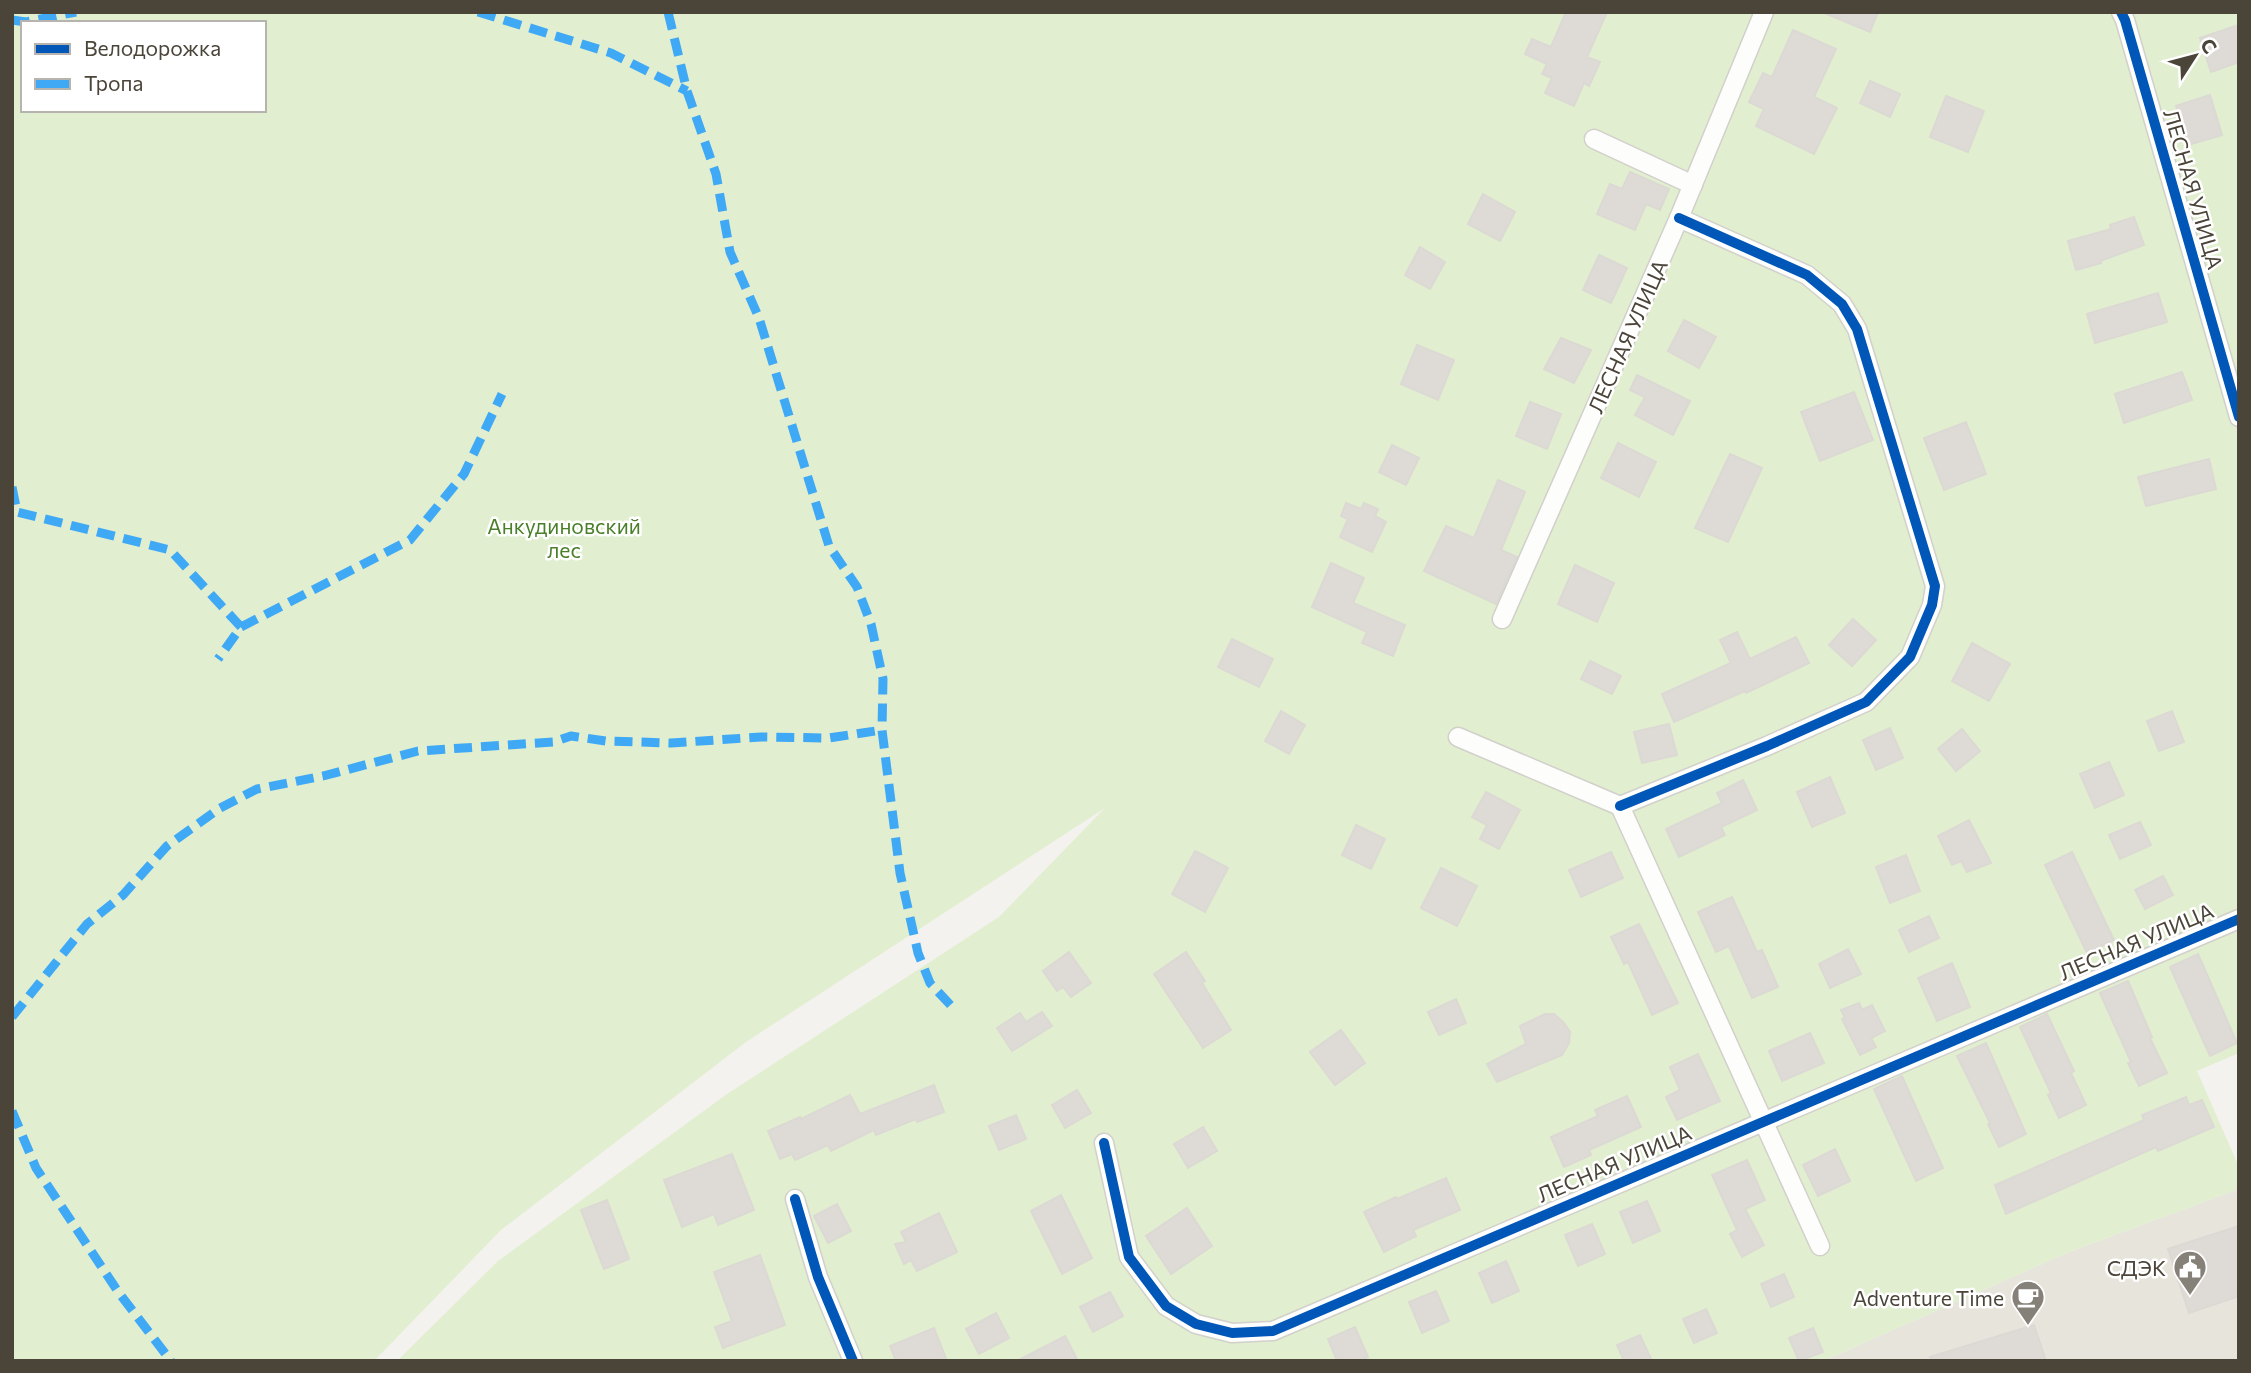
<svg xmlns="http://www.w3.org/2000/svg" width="2251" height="1373" font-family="Commissioner,sans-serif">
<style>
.residential{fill:#e7e4dc}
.green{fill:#e1eecf;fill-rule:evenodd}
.building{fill:#dedbd6;stroke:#dcd9d4;stroke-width:2}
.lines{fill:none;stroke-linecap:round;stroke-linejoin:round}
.street-casing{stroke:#d2d0cb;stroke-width:21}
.street{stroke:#fdfdfc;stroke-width:18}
.quiet{stroke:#3fa9f5;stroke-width:9;stroke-dasharray:18 9;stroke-linecap:butt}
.cycleway-casing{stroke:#fff;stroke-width:15}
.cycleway{stroke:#0057b8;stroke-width:10}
.labels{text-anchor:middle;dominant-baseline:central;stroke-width:5;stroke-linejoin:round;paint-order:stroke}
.street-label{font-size:21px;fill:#4b4439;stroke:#fff}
.park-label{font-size:21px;fill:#4a7f2a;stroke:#fff}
.poi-label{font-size:21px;fill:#4b4439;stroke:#fff;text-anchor:end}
</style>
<rect width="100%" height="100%" fill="#f4f2ee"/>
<polygon class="residential" points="2239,1189 2239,1361 1823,1361 2069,1252"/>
<path class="green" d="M 12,12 L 2239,12 L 2239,1053 L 2197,1071 L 2239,1167 L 2239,1189 L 2069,1252 L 1823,1361 L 397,1361 L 498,1261 L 727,1094 L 999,917 L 1105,808 L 746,1042 L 501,1230 L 374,1361 L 12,1361 ZM 23,23 L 264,23 L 264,110 L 23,110 Z"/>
<g class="building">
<polygon points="1566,12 1607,12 1587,57 1600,62 1589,86 1584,83 1574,106 1545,93 1552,78 1542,74 1547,64 1525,54 1532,39 1551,47"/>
<polygon points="1822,12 1878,12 1870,32"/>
<polygon points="2239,25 2239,62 2211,72 2200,38"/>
<polygon points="1793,30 1836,49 1814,97 1837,108 1814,154 1756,126 1764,109 1749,102 1763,73 1772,77"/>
<polygon points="1870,81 1900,94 1890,117 1860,103"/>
<polygon points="2210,95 2222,135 2188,145 2176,106"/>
<polygon points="1946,96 1984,111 1968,152 1930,137"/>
<polygon points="1630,172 1669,189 1660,210 1646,204 1635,230 1597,214 1610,184 1622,189"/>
<polygon points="1483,194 1515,212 1500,241 1468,224"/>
<polygon points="2134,217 2144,245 2100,261 2101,263 2076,270 2068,241 2111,229 2110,225"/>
<polygon points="1420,247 1445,262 1430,289 1405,275"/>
<polygon points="1599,255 1627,268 1611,303 1583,290"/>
<polygon points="2158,293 2167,322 2095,343 2087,314"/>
<polygon points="1684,320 1716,337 1699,368 1668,351"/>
<polygon points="1561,338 1591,350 1574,383 1544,369"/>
<polygon points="1417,345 1454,360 1438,400 1401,384"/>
<polygon points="2182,372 2192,400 2124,423 2115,394"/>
<polygon points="1637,375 1690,401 1673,435 1635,415 1645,397 1630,390"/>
<polygon points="1854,392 1873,440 1820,461 1801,412"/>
<polygon points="1530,402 1561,414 1547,449 1516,436"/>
<polygon points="1966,422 1986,474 1944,490 1924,438"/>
<polygon points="1618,443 1656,462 1639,497 1601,478"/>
<polygon points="1392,445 1419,458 1406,485 1379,472"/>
<polygon points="1730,454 1762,468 1728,542 1695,528"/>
<polygon points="2209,459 2216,489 2146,506 2138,477"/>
<polygon points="1498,480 1525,492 1501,550 1517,557 1496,604 1424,571 1446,526 1474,538"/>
<polygon points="1346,503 1361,509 1364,503 1378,509 1375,516 1386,522 1372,552 1340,537 1348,519 1341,516"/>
<polygon points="1331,563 1364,578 1353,603 1405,625 1393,656 1362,643 1367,632 1312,607"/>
<polygon points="1575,565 1614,583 1597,622 1558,604"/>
<polygon points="1853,619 1876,640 1852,666 1829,645"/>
<polygon points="1737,632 1750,659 1796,637 1809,663 1746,693 1745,691 1674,722 1662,694 1731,663 1720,640"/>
<polygon points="1232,639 1273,659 1259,687 1218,667"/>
<polygon points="1972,643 2010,664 1989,701 1952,681"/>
<polygon points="1590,661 1621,676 1612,694 1581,679"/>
<polygon points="1281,711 1305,725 1289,754 1265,741"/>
<polygon points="2172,711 2184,742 2159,751 2147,721"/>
<polygon points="1669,724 1677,755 1642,763 1634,732"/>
<polygon points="1890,728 1903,758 1876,770 1863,740"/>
<polygon points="1962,729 1980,751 1956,771 1938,749"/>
<polygon points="2109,762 2124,795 2095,808 2080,774"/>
<polygon points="1830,777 1845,813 1812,827 1797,792"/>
<polygon points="1743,780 1757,810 1721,827 1725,835 1679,857 1666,829 1722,803 1717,793"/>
<polygon points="1486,792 1520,810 1499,849 1480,839 1487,825 1472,817"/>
<polygon points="1969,820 1991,863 1967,872 1961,861 1952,865 1938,836"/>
<polygon points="2140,822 2151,845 2120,859 2109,835"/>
<polygon points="1356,825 1385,839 1371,869 1342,855"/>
<polygon points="1195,851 1228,868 1205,912 1172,894"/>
<polygon points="1611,852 1623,878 1581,897 1569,870"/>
<polygon points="2072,852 2114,940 2087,953 2045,865"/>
<polygon points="1906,855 1920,891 1890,903 1876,867"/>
<polygon points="1441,868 1477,886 1457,926 1421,908"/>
<polygon points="2163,876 2173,895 2145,909 2135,890"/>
<polygon points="1732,897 1757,952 1762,950 1778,987 1752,998 1729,946 1716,952 1698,912"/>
<polygon points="1929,916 1939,938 1909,952 1899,930"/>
<polygon points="1639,924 1678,1003 1652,1015 1628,962 1624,964 1611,937"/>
<polygon points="1848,949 1861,974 1830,988 1819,964"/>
<polygon points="1069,952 1091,983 1071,997 1063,987 1057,991 1043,971"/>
<polygon points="1186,952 1205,981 1202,983 1231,1030 1203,1048 1154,974"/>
<polygon points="2198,954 2237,1043 2210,1056 2170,967"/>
<polygon points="1952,963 1970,1007 1937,1021 1918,978"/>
<polygon points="2128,981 2152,1037 2150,1038 2167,1073 2139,1086 2128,1063 2131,1062 2100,993"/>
<polygon points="1456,999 1466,1023 1439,1035 1428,1012"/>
<polygon points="1859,1003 1862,1010 1872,1005 1885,1031 1871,1038 1876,1047 1860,1055 1842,1019 1845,1018 1841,1010"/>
<polygon points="1042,1012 1052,1026 1012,1051 997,1028 1020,1013 1026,1022"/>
<polygon points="1545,1014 1554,1014 1564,1023 1570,1032 1569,1043 1562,1055 1497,1082 1487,1064 1526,1044 1520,1026"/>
<polygon points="2047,1014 2074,1071 2071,1073 2086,1105 2059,1118 2048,1095 2051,1093 2020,1027"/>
<polygon points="1341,1030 1365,1063 1335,1085 1310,1052"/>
<polygon points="1810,1033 1824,1063 1782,1081 1769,1051"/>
<polygon points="1986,1043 2026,1134 1999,1147 1988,1124 1990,1123 1957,1056"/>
<polygon points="1698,1054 1720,1101 1677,1120 1666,1097 1680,1090 1670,1067"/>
<polygon points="1902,1076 1943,1168 1916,1181 1874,1089"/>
<polygon points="934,1085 944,1112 917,1122 916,1119 876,1135 874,1130 831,1151 828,1145 795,1160 792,1154 780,1159 768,1131 800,1117 801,1119 850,1095 860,1114"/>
<polygon points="1077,1090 1091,1113 1065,1128 1052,1105"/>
<polygon points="1627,1096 1641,1127 1589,1150 1591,1155 1564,1167 1551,1137 1598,1116 1595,1110"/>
<polygon points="2186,1097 2189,1105 2202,1100 2214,1127 2158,1151 2156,1147 2006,1214 1995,1185 2144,1120 2142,1115"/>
<polygon points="1016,1115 1026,1139 999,1150 989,1126"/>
<polygon points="1203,1127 1217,1151 1188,1168 1174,1144"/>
<polygon points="1835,1149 1850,1181 1818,1196 1803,1165"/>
<polygon points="732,1154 754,1210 718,1225 714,1214 682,1227 664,1180"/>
<polygon points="1747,1160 1765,1200 1745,1209 1764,1245 1742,1257 1730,1234 1737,1230 1712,1175"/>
<polygon points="1446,1178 1460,1210 1413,1230 1416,1236 1384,1252 1364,1212 1396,1197 1397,1199"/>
<polygon points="1061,1195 1092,1258 1062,1274 1031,1211"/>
<polygon points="607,1200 629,1259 604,1269 581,1210"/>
<polygon points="1647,1201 1660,1231 1633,1243 1620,1212"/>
<polygon points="837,1204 851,1231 828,1243 814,1216"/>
<polygon points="1187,1208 1212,1246 1171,1274 1146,1236"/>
<polygon points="939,1213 957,1252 917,1271 911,1260 904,1264 895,1244 906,1242 901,1232"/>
<polygon points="1592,1224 1605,1254 1578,1266 1565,1235"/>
<polygon points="2239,1226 2239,1296 2189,1313 2168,1249"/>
<polygon points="760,1255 785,1325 723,1348 715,1327 732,1321 714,1272"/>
<polygon points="1506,1261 1519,1291 1492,1303 1479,1273"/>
<polygon points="1784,1274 1794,1297 1771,1307 1761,1284"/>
<polygon points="1436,1291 1449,1321 1422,1333 1409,1302"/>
<polygon points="1110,1292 1123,1316 1093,1332 1080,1307"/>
<polygon points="1706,1309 1717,1333 1694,1343 1683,1319"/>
<polygon points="996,1313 1009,1338 979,1354 966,1329"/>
<polygon points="2034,1325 2046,1361 1931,1361 1930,1357"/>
<polygon points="1355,1327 1368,1357 1359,1361 1337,1361 1328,1339"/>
<polygon points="934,1328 947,1361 896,1361 890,1346"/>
<polygon points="1813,1328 1823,1352 1799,1361 1789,1338"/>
<polygon points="1640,1335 1652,1361 1624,1361 1617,1345"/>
<polygon points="1065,1336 1078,1361 1017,1361"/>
</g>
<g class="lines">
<defs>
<g id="street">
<polyline points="2121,12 2125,20 2239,417"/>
<polyline points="1594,139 1693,185"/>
<polyline points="1502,619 1679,218 1764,12"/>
<polyline points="1458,737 1620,806 1820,1246"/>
<polyline points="1620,806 1767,746 1866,702 1910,657 1932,605 1935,586 1857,329 1842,304 1807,275 1679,218"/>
<polyline points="1104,1143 1129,1257 1166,1306 1196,1324 1232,1333 1273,1331 2239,919"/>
<polyline points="795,1199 818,1277 853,1361"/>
</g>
</defs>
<use href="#street" class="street-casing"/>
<use href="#street" class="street"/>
<g class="quiet">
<polyline points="478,12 611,53 687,91"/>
<polyline points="668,12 687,91 716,174 730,252 759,318 829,546 857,587 871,624 883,679 882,730 900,873 918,953 930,983 956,1011"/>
<polyline points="12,20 26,22 76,12"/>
<polyline points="12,487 17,512 170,550 241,627 218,659"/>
<polyline points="241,627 410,540 464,474 502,394"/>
<polyline points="12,1017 87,924 123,895 167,846 220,808 257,789 323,776 418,751 553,742 571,736 606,741 671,743 761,737 829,738 882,730"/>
<polyline points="12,1111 36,1168 119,1293 171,1361"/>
</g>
<defs>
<g id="cycleway">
<polyline points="2121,12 2125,20 2239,417"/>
<polyline points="1620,806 1767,746 1866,702 1910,657 1932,605 1935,586 1857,329 1842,304 1807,275 1679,218"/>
<polyline points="1104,1143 1129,1257 1166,1306 1196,1324 1232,1333 1273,1331 2239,919"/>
<polyline points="795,1199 818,1277 853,1361"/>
</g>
</defs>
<use href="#cycleway" class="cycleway-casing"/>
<use href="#cycleway" class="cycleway"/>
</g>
<defs>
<symbol id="civic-pin" viewBox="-11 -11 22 30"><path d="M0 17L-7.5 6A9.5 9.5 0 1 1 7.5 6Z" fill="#868178" stroke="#fff"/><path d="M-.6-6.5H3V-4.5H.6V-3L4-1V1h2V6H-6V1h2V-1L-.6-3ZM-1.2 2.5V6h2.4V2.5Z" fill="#fff"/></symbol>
<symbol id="cafe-pin" viewBox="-11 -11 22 30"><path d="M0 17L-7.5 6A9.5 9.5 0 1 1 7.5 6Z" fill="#868178" stroke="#fff"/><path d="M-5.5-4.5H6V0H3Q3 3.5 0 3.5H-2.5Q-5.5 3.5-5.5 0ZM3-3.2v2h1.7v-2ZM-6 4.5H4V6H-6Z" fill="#fff"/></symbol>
</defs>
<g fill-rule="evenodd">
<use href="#civic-pin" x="2171" y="1248" width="38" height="52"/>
<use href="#cafe-pin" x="2009" y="1278" width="38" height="52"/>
</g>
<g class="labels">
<g class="street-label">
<text transform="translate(2194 189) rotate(74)">ЛЕСНАЯ УЛИЦА</text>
<text transform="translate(1627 336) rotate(-66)">ЛЕСНАЯ УЛИЦА</text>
<text transform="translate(2136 941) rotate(-23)">ЛЕСНАЯ УЛИЦА</text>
<text transform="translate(1614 1163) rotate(-23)">ЛЕСНАЯ УЛИЦА</text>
</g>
<g class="park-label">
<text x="564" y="525">Анкудиновский<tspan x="564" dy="24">лес</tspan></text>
</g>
<g class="poi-label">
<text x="2166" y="1267">СДЭК</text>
<text x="2004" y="1297">Adventure Time</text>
</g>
</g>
<rect width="2251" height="1373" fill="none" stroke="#4b4439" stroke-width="28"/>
<rect x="21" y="21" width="245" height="91" fill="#ffffff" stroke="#b7b4b0" stroke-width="2"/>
<rect x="35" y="44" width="35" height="10" fill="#0057b8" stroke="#b7b4b0" stroke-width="2"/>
<text x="84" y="56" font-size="21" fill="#4b4439">Велодорожка</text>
<rect x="35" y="79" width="35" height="10" fill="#3fa9f5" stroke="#b7b4b0" stroke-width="2"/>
<text x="84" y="91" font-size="21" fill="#4b4439">Тропа</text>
<g transform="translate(2195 56) rotate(54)" stroke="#ffffff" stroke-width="5" paint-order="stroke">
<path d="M0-5L12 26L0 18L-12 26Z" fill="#4b4439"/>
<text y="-10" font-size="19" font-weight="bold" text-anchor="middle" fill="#4b4439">С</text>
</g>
</svg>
